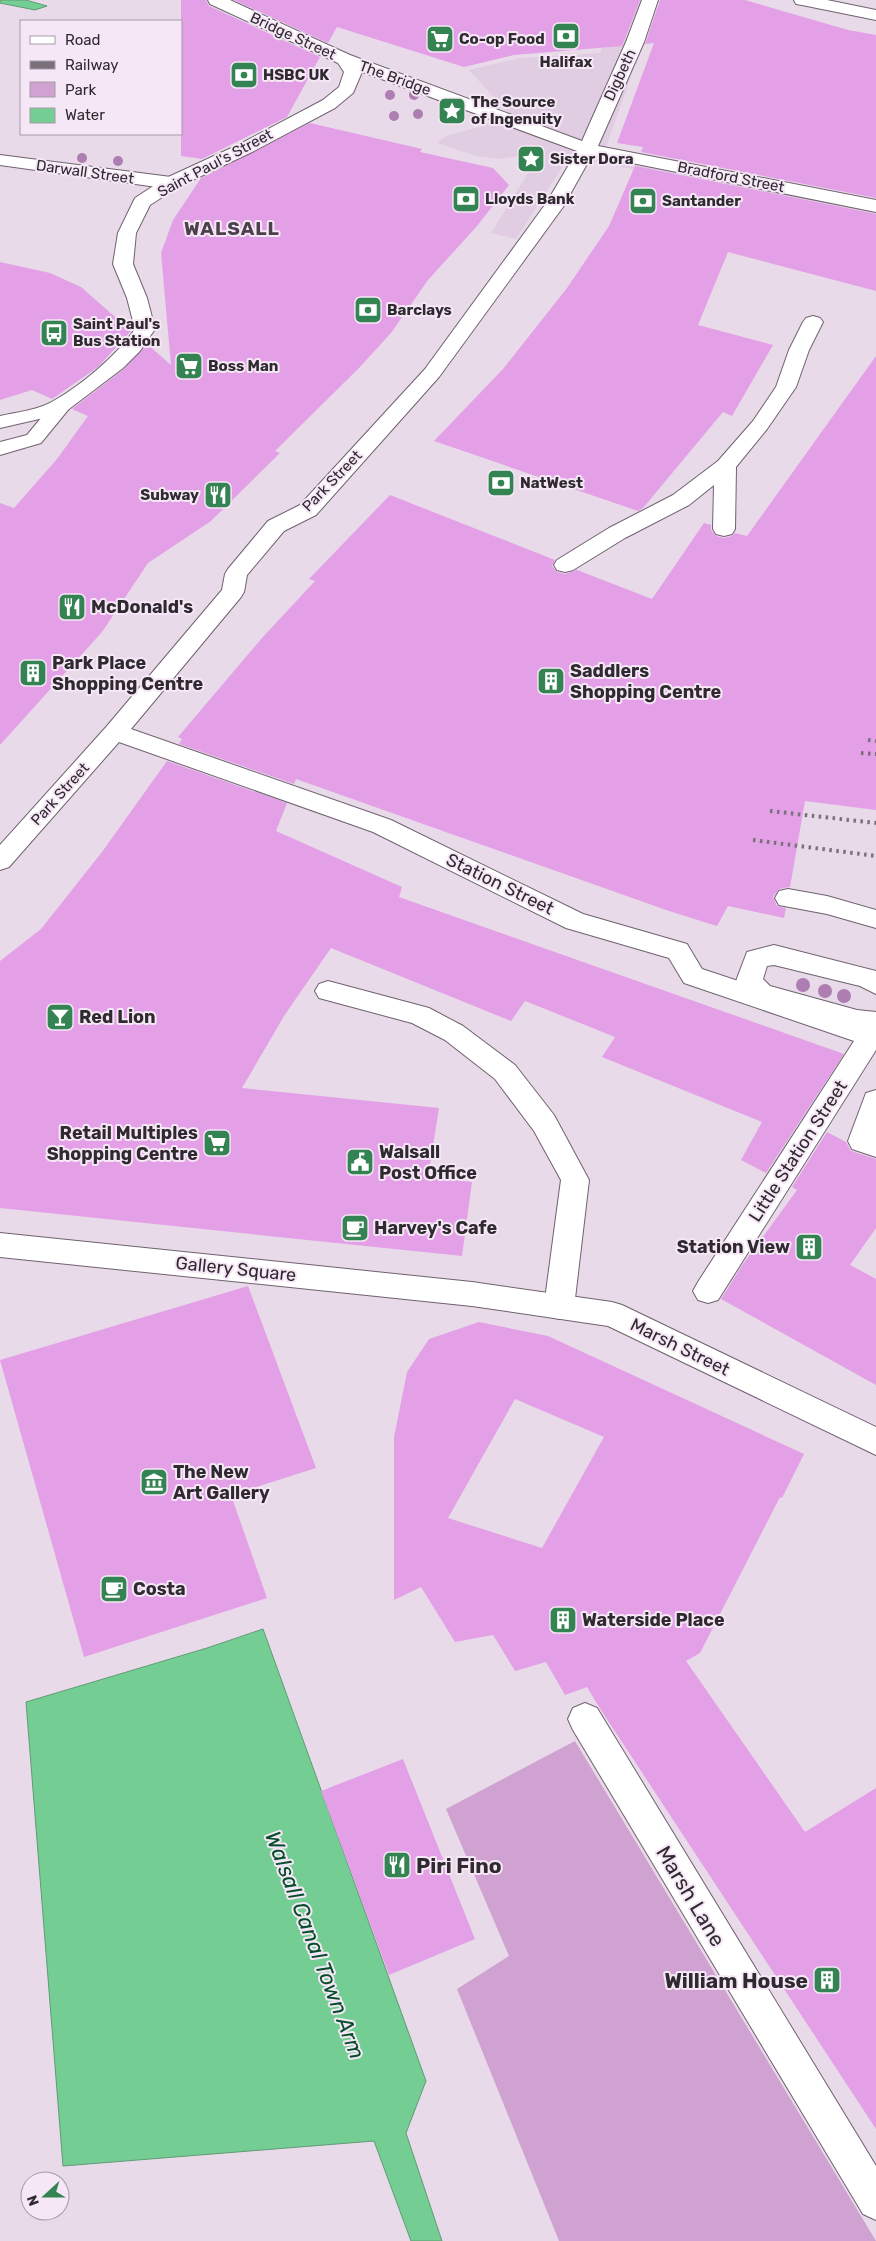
<svg xmlns="http://www.w3.org/2000/svg" width="876" height="2241" font-family="Rubik,sans-serif">
<style>
.built{fill:#e0cde1}
.green{fill:#d0a2d2}
.water{fill:#74cd93;stroke:#5f9c75}
.building{fill:#e3a0e6;fill-rule:evenodd}
.lines{fill:none;stroke-linecap:round;stroke-linejoin:round}
.service-casing{stroke:#6f626f;stroke-width:2}
.pedestrian-casing{stroke:#6f626f;stroke-width:2}
.minor-casing{stroke:#6f626f;stroke-width:2}
.tertiary-casing{stroke:#6f626f;stroke-width:2}
.service{fill:#fff;fill-rule:evenodd}
.pedestrian{fill:#fff;fill-rule:evenodd}
.minor{fill:#fff;fill-rule:evenodd}
.tertiary{fill:#fff;fill-rule:evenodd}
.rail{stroke:#79707a;stroke-width:4;stroke-dasharray:2.5 4.5;stroke-linecap:butt}
.tree{fill:#ae7eb2}
.labels{text-anchor:middle;dominant-baseline:central;stroke-width:4;stroke-linejoin:round;paint-order:stroke}
.far-street-label{font-size:15px;fill:#2f2a30;stroke:#f6e7f6}
.far-poi-label{font-size:15px;font-weight:bold;fill:#2f2a30;stroke:#f6e7f6;text-anchor:start}
.poi-label{font-size:18px;font-weight:bold;fill:#2f2a30;stroke:#f6e7f6;text-anchor:start}
.street-label{font-size:18px;fill:#2f2a30;stroke:#f6e7f6}
.far-district-label{font-size:19px;font-weight:bold;letter-spacing:1px;fill:#4b404c;stroke:#f6e7f6}
.near-poi-label{font-size:21px;font-weight:bold;fill:#2f2a30;stroke:#f6e7f6;text-anchor:start}
.near-street-label{font-size:21px;fill:#2f2a30;stroke:#f6e7f6}
.near-water-label{font-size:22px;font-style:italic;fill:#064d29;stroke:#f6e7f6}
</style>
<rect width="100%" height="100%" fill="#e8dae9"/>
<polygon class="built" points="621,0 658,0 606,147 876,202 876,222 787,199 569,157 516,239 491,233 541,152 500,159 476,156 437,143 446,136 483,126 508,113 469,70 520,58 600,53"/>
<polygon class="green" points="575,1741 876,2241 559,2241 457,1989 509,1956 446,1809"/>
<g class="water">
<polygon points="0,0 26,0 47,6 35,10 0,3"/>
<polygon points="263,1629 426,2081 406,2133 442,2241 411,2241 374,2141 63,2166 26,1702 207,1648"/>
</g>
<g class="building">
<polygon points="181,0 206,0 209,6 320,57 287,117 202,159 181,156"/>
<polygon points="234,0 640,0 622,46 514,55 464,67 337,27 328,43"/>
<polygon points="660,0 745,0 848,30 876,35 876,198 641,152 643,147 617,143 654,43 645,44"/>
<polygon points="310,123 422,149 420,152 493,168 509,185 477,226 428,280 391,333 359,368 275,451 280,453 211,521 148,563 102,632 0,745 0,503 14,508 57,459 88,416 72,409 124,369 147,344 171,365 161,253 173,220 201,178"/>
<polygon points="635,166 876,214 876,291 728,252 698,325 773,345 732,416 723,412 643,508 638,511 434,441 503,369 567,288 609,226"/>
<polygon points="0,262 50,273 81,287 131,331 98,367 52,399 32,390 0,400"/>
<polygon points="876,356 876,810 805,801 790,887 779,889 773,897 777,906 786,908 784,918 728,906 717,926 669,911 296,779 294,784 179,744 182,739 178,737 262,638 315,581 309,579 390,495 555,560 552,566 557,572 565,574 577,570 652,599 704,523 711,525 711,530 716,536 724,538 732,536 735,533 747,536"/>
<polygon points="167,761 287,803 276,831 402,887 399,897 844,1054 766,1173 741,1160 762,1122 602,1057 615,1037 525,1001 511,1021 331,948 284,1016 242,1088 439,1108 428,1177 472,1182 462,1256 0,1208 0,961 41,929 102,852"/>
<polygon points="827,1132 846,1142 851,1151 876,1159 876,1228 850,1265 876,1279 876,1385 721,1299 743,1264 797,1190 792,1187"/>
<polygon points="248,1286 316,1468 231,1495 267,1598 84,1657 0,1360"/>
<path d="M 479,1322 L 548,1336 L 804,1454 L 782,1498 L 780,1497 L 700,1653 L 686,1661 L 805,1832 L 876,1788 L 876,2129 L 599,1707 L 587,1687 L 565,1695 L 546,1662 L 515,1671 L 493,1635 L 455,1642 L 421,1587 L 394,1600 L 394,1437 L 407,1372 L 429,1339 ZM 515,1399 L 604,1437 L 542,1548 L 448,1518 Z"/>
<polygon points="403,1759 475,1939 389,1975 321,1791"/>
</g>
<g class="lines">
<defs>
<g id="service">
<polygon points="813,316 820,318 823,322 809,350 796,387 767,429 736,467 735,529 732,534 724,536 716,534 713,529 714,485 689,505 625,538 573,570 565,572 557,570 554,565 557,560 609,528 673,495 718,461 753,421 776,387 789,350 803,322 806,318"/>
<polygon points="62,399 69,401 72,405 41,443 0,455 0,442 27,435 55,401"/>
<polygon points="788,889 827,896 876,910 876,928 827,914 779,905 775,898 779,891"/>
<polygon points="774,945 876,971 876,994 860,986 774,965 767,966 763,979 770,986 857,1010 876,1012 876,1032 857,1030 752,1000 736,981 747,952"/>
<polygon points="328,981 429,1008 463,1026 515,1065 554,1115 589,1180 574,1307 569,1316 559,1319 549,1316 544,1307 561,1180 534,1131 495,1079 445,1040 412,1023 319,998 315,991 319,984"/>
<polygon points="876,1090 876,1157 852,1149 848,1141 866,1093"/>
</g>
<g id="pedestrian">
<polygon points="642,0 658,0 644,42 598,146 876,200 876,212 592,155 563,207 439,377 316,515 284,531 247,575 244,592 241,597 131,729 391,820 583,914 687,944 702,969 868,1024 876,1022 876,1050 718,1300 708,1303 698,1300 693,1291 698,1282 854,1041 684,983 669,958 566,928 373,832 119,742 9,867 0,870 0,845 107,726 222,590 225,574 228,569 268,521 300,505 425,369 547,202 577,151 338,63 335,59 338,55 350,55 582,141 626,42"/>
<polygon points="794,0 827,0 876,10 876,20 802,5 796,4"/>
<polygon points="0,155 171,177 178,179 180,183 178,187 171,189 0,165"/>
<polygon points="0,1233 472,1282 482,1285 487,1294 482,1303 472,1306 0,1257"/>
</g>
<g id="minor">
<polygon points="472,1282 612,1302 622,1305 876,1427 876,1455 608,1326 472,1306 462,1303 457,1294 462,1285"/>
<polygon points="585,1703 597,1708 876,2166 876,2220 863,2214 573,1730 568,1719 573,1708"/>
</g>
<path id="tertiary" d="M 208,0 L 230,0 L 350,55 L 362,72 L 353,93 L 335,108 L 252,152 L 178,187 L 150,205 L 136,233 L 133,264 L 147,298 L 155,329 L 140,351 L 123,368 L 69,409 L 48,417 L 0,428 L 0,416 C 18,412 39,410 55,400 C 82,385 118,354 135,329 L 127,298 L 113,264 L 118,233 L 135,198 L 164,179 L 240,144 L 323,100 L 339,87 L 344,72 L 338,63 L 210,4 Z"/>
</defs>
<use href="#service" class="service-casing"/>
<use href="#pedestrian" class="pedestrian-casing"/>
<use href="#minor" class="minor-casing"/>
<use href="#tertiary" class="tertiary-casing"/>
<use href="#service" class="service"/>
<use href="#pedestrian" class="pedestrian"/>
<use href="#minor" class="minor"/>
<use href="#tertiary" class="tertiary"/>
<g class="rail">
<polyline points="868,740 876,741"/>
<polyline points="861,753 876,754"/>
<polyline points="770,811 876,823"/>
<polyline points="753,840 876,856"/>
</g>
</g>
<g class="tree">
<circle cx="390" cy="95" r="5"/>
<circle cx="414" cy="95" r="5"/>
<circle cx="418" cy="114" r="5"/>
<circle cx="394" cy="116" r="5"/>
<circle cx="82" cy="158" r="5"/>
<circle cx="118" cy="161" r="5"/>
<circle cx="803" cy="985" r="7"/>
<circle cx="825" cy="991" r="7"/>
<circle cx="844" cy="996" r="7"/>
</g>
<defs>
<symbol id="bank-square" viewBox="-11 -11 22 22"><rect x="-9" y="-9" width="18" height="18" rx="4" fill="#348353" stroke="#f6e7f6"/><path d="M-6-4H6V4H-6ZM0-2.3a2.3 2.3 0 1 0 0 4.6a2.3 2.3 0 1 0 0-4.6Z" fill="#fff"/></symbol>
<symbol id="supermarket-square" viewBox="-11 -11 22 22"><rect x="-9" y="-9" width="18" height="18" rx="4" fill="#348353" stroke="#f6e7f6"/><path d="M-6-5.5h2.5l.6 2H6L4.5 2H-2.5L-4.4-4H-6ZM-1.5 3.2a1.3 1.3 0 1 0 .1 0ZM3 3.2a1.3 1.3 0 1 0 .1 0Z" fill="#fff"/></symbol>
<symbol id="sight-square" viewBox="-11 -11 22 22"><rect x="-9" y="-9" width="18" height="18" rx="4" fill="#348353" stroke="#f6e7f6"/><path d="M0-6L1.8-2.2L6-1.7L2.9 1.2L3.7 5.4L0 3.3L-3.7 5.4L-2.9 1.2L-6-1.7L-1.8-2.2Z" fill="#fff"/></symbol>
<symbol id="bus-square" viewBox="-11 -11 22 22"><rect x="-9" y="-9" width="18" height="18" rx="4" fill="#348353" stroke="#f6e7f6"/><path d="M-5-6H5V4H4V6H2V4H-2V6H-4V4H-5ZM-3.5-4V0h7V-4ZM-3.5 1.2v1.5H-2V1.2ZM2 1.2v1.5H3.5V1.2Z" fill="#fff"/></symbol>
<symbol id="restaurant-square" viewBox="-11 -11 22 22"><rect x="-9" y="-9" width="18" height="18" rx="4" fill="#348353" stroke="#f6e7f6"/><path d="M-5-6h1v4h1v-4h1v4h1v-4h1v5L-1.5 .5V6h-2V.5L-5-1ZM5-6V6H3V1.5H1.5Q1.5-4 5-6Z" fill="#fff"/></symbol>
<symbol id="building-square" viewBox="-11 -11 22 22"><rect x="-9" y="-9" width="18" height="18" rx="4" fill="#348353" stroke="#f6e7f6"/><path d="M-4-6H4V6H1V3H-1V6H-4ZM-2.5-4.3h1.7v1.8h-1.7ZM.8-4.3h1.7v1.8H.8ZM-2.5-1h1.7V.8h-1.7ZM.8-1h1.7V.8H.8Z" fill="#fff"/></symbol>
<symbol id="bar-square" viewBox="-11 -11 22 22"><rect x="-9" y="-9" width="18" height="18" rx="4" fill="#348353" stroke="#f6e7f6"/><path d="M-6-5H6L.8 .8V4.5H3.5V6h-7V4.5H-.8V.8Z" fill="#fff"/></symbol>
<symbol id="civic-square" viewBox="-11 -11 22 22"><rect x="-9" y="-9" width="18" height="18" rx="4" fill="#348353" stroke="#f6e7f6"/><path d="M-.6-6.5H3V-4.5H.6V-3L4-1V1h2V6H-6V1h2V-1L-.6-3ZM-1.2 2.5V6h2.4V2.5Z" fill="#fff"/></symbol>
<symbol id="cafe-square" viewBox="-11 -11 22 22"><rect x="-9" y="-9" width="18" height="18" rx="4" fill="#348353" stroke="#f6e7f6"/><path d="M-5.5-4.5H6V0H3Q3 3.5 0 3.5H-2.5Q-5.5 3.5-5.5 0ZM3-3.2v2h1.7v-2ZM-6 4.5H4V6H-6Z" fill="#fff"/></symbol>
<symbol id="museum-square" viewBox="-11 -11 22 22"><rect x="-9" y="-9" width="18" height="18" rx="4" fill="#348353" stroke="#f6e7f6"/><path d="M0-6L6-3V-2H-6V-3ZM-5-1h2V3h-2ZM-1-1h2V3h-2ZM3-1h2V3H3ZM-6 4H6V6H-6Z" fill="#fff"/></symbol>
</defs>
<g fill-rule="evenodd">
<use href="#bank-square" x="550" y="20" width="32" height="32"/>
<use href="#supermarket-square" x="424" y="23" width="32" height="32"/>
<use href="#bank-square" x="228" y="59" width="32" height="32"/>
<use href="#sight-square" x="436" y="95" width="32" height="32"/>
<use href="#sight-square" x="515" y="143" width="32" height="32"/>
<use href="#bank-square" x="450" y="183" width="32" height="32"/>
<use href="#bank-square" x="627" y="185" width="32" height="32"/>
<use href="#bank-square" x="352" y="294" width="32" height="32"/>
<use href="#bus-square" x="38" y="317" width="32" height="32"/>
<use href="#supermarket-square" x="173" y="350" width="32" height="32"/>
<use href="#bank-square" x="485" y="467" width="32" height="32"/>
<use href="#restaurant-square" x="202" y="479" width="32" height="32"/>
<use href="#restaurant-square" x="56" y="591" width="32" height="32"/>
<use href="#building-square" x="17" y="657" width="32" height="32"/>
<use href="#building-square" x="535" y="665" width="32" height="32"/>
<use href="#bar-square" x="44" y="1001" width="32" height="32"/>
<use href="#supermarket-square" x="201" y="1127" width="32" height="32"/>
<use href="#civic-square" x="344" y="1146" width="32" height="32"/>
<use href="#cafe-square" x="339" y="1212" width="32" height="32"/>
<use href="#building-square" x="793" y="1231" width="32" height="32"/>
<use href="#museum-square" x="138" y="1466" width="32" height="32"/>
<use href="#cafe-square" x="98" y="1573" width="32" height="32"/>
<use href="#building-square" x="547" y="1604" width="32" height="32"/>
<use href="#restaurant-square" x="381" y="1849" width="32" height="32"/>
<use href="#building-square" x="811" y="1964" width="32" height="32"/>
</g>
<g class="labels">
<g class="far-street-label">
<text transform="translate(293 36) rotate(25)">Bridge Street</text>
<text transform="translate(620 75) rotate(-65)">Digbeth</text>
<text transform="translate(395 78) rotate(20)">The Bridge</text>
<text transform="translate(215 163) rotate(-28)">Saint Paul's Street</text>
<text transform="translate(85 172) rotate(8)">Darwall Street</text>
<text transform="translate(731 177) rotate(11)">Bradford Street</text>
<text transform="translate(332 481) rotate(-46)">Park Street</text>
<text transform="translate(60 794) rotate(-48)">Park Street</text>
</g>
<g class="far-poi-label">
<text x="459" y="39">Co-op Food</text>
<text x="566" y="62" text-anchor="middle">Halifax</text>
<text x="263" y="75">HSBC UK</text>
<text x="471" y="102">The Source<tspan x="471" dy="17">of Ingenuity</tspan></text>
<text x="550" y="159">Sister Dora</text>
<text x="485" y="199">Lloyds Bank</text>
<text x="662" y="201">Santander</text>
<text x="387" y="310">Barclays</text>
<text x="73" y="324">Saint Paul's<tspan x="73" dy="17">Bus Station</tspan></text>
<text x="208" y="366">Boss Man</text>
<text x="520" y="483">NatWest</text>
<text x="199" y="495" text-anchor="end">Subway</text>
</g>
<g class="poi-label">
<text x="91" y="607">McDonald's</text>
<text x="52" y="663">Park Place<tspan x="52" dy="21">Shopping Centre</tspan></text>
<text x="570" y="671">Saddlers<tspan x="570" dy="21">Shopping Centre</tspan></text>
<text x="79" y="1017">Red Lion</text>
<text x="198" y="1133" text-anchor="end">Retail Multiples<tspan x="198" dy="21">Shopping Centre</tspan></text>
<text x="379" y="1152">Walsall<tspan x="379" dy="21">Post Office</tspan></text>
<text x="374" y="1228">Harvey's Cafe</text>
<text x="790" y="1247" text-anchor="end">Station View</text>
<text x="173" y="1472">The New<tspan x="173" dy="21">Art Gallery</tspan></text>
<text x="133" y="1589">Costa</text>
<text x="582" y="1620">Waterside Place</text>
</g>
<g class="street-label">
<text transform="translate(500 884) rotate(26)">Station Street</text>
<text transform="translate(798 1151) rotate(-57)">Little Station Street</text>
<text transform="translate(236 1269) rotate(6)">Gallery Square</text>
<text transform="translate(680 1347) rotate(26)">Marsh Street</text>
</g>
<g class="far-district-label">
<text x="232" y="228">WALSALL</text>
</g>
<g class="near-poi-label">
<text x="416" y="1865">Piri Fino</text>
<text x="808" y="1980" text-anchor="end">William House</text>
</g>
<g class="near-street-label">
<text transform="translate(691 1896) rotate(59)">Marsh Lane</text>
</g>
<g class="near-water-label">
<text transform="translate(315 1945) rotate(69)">Walsall Canal Town Arm</text>
</g>
</g>
<rect x="20" y="20" width="162" height="115" fill="#f6e7f6" stroke="#a69ba7"/>
<rect x="30" y="36" width="25" height="8" fill="#ffffff" stroke="#a69ba7"/>
<text x="65" y="45" font-size="15" fill="#2f2a30">Road</text>
<rect x="30" y="61" width="25" height="8" fill="#79707a" stroke="#a69ba7"/>
<text x="65" y="70" font-size="15" fill="#2f2a30">Railway</text>
<rect x="30" y="82" width="25" height="15" fill="#d0a2d2" stroke="#a69ba7"/>
<text x="65" y="95" font-size="15" fill="#2f2a30">Park</text>
<rect x="30" y="108" width="25" height="15" fill="#74cd93" stroke="#a69ba7"/>
<text x="65" y="120" font-size="15" fill="#2f2a30">Water</text>
<g transform="translate(45 2196) rotate(249)"><circle r="24" fill="#f6e7f6" stroke="#a69ba7"/>
<path d="M0-4L9 19L0 12L-9 19Z" fill="#348353"/>
<text y="-8" font-size="14" font-weight="bold" text-anchor="middle" fill="#2f2a30">N</text>
</g>
</svg>
